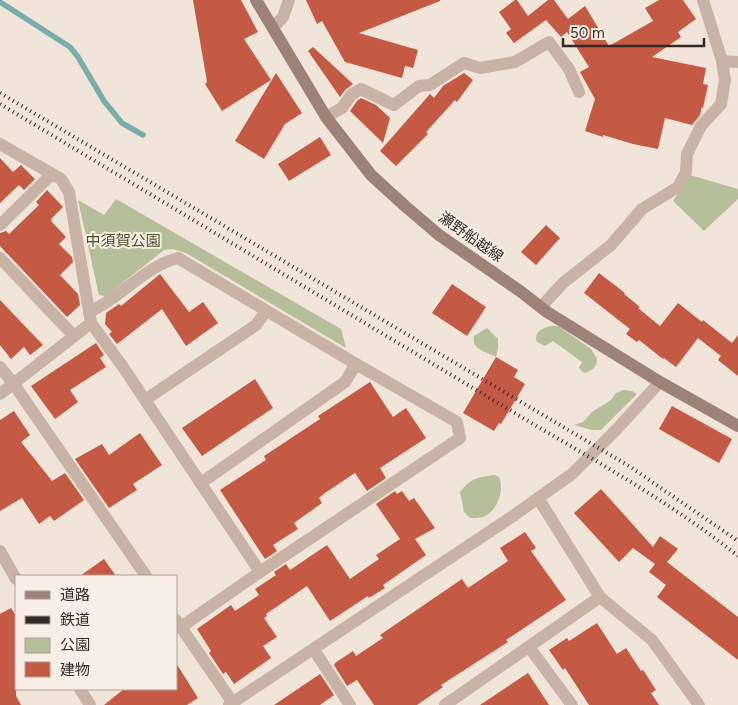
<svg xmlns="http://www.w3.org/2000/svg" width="738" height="705" font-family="Figtree,'Noto Sans JP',sans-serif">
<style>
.green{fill:#b6bf9a}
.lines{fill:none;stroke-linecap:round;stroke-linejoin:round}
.stream{stroke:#79adab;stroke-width:5.5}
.building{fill:#c45944}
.minor{stroke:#c8b3a6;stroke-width:12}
.tertiary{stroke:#c8b3a6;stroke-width:12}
.secondary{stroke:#9c8277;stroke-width:12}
.rail{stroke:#352a27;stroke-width:4;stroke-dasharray:1 4;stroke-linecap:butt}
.labels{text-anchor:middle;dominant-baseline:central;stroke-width:4;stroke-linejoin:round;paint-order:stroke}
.street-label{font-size:15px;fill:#352a27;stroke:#f9eee5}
.park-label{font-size:15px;fill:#47522b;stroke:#f9eee5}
</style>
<rect width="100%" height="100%" fill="#f1e4d9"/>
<g class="green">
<polygon points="690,175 738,189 738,199 704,231 673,201"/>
<polygon points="116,199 341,329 346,348 186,253 173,249 164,250 106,296 99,295 78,200 104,215"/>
<path d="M 551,326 L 558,326 L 591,349 L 597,358 C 598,366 591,372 584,373 L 579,368 L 582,362 L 553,341 L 545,346 L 537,342 C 533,332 543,328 551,326 Z"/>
<path d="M 487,328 L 498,339 L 498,348 L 496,357 C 486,351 471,350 474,336 Z"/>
<polygon points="623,390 632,391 637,394 601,430 592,430 574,425 583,422 592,412 611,400 616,393"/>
<path d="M 495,475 L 499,477 C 505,490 497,512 483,517 C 479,518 474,518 470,518 L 464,512 L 460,492 C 471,478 478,477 495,475 Z"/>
</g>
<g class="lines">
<polyline class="stream" points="0,2 70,47 78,57 104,101 122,123 143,135"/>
</g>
<g class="building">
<polygon points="193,0 241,0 258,32 244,39 271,80 222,111 205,84 207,82"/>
<polygon points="306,0 440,0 440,1 359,33 418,50 413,68 405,66 402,78 345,62 322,21 317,24"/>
<polygon points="515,0 517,0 528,16 548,0 554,0 568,19 585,6 609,46 653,21 645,8 659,0 683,0 696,19 678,32 681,37 652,57 706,68 703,84 708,85 703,108 702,107 700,115 692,125 665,118 658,149 633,144 603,135 603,137 585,131 595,99 580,72 589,67 567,32 561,37 546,20 514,43 506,33 511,29 499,12"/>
<polygon points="313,47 353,84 345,90 340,97 308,51"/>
<polygon points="276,73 302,113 285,124 264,159 235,141"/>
<polygon points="464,73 473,80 457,102 455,100 426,132 428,134 396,166 380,151 430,94 434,98 443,86"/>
<polygon points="361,98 376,105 390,118 383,143 350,111 357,101"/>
<polygon points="320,137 331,155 289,181 278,164"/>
<polygon points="0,158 13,172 21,165 35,179 24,190 19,185 0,203"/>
<polygon points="47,190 63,207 51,219 52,220 51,221 66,237 59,244 72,257 73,262 60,275 78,294 80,305 67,317 0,246 0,233 6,231 9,234 39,205 36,202"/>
<polygon points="546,225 560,238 536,265 521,252"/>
<polygon points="599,273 625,293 624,294 640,307 638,308 660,326 678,303 702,322 703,320 732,343 738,335 738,376 718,360 721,356 698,338 676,367 664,358 663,359 639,340 637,342 626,334 630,329 584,293"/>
<polygon points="160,274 189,312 203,302 218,323 186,346 162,309 117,344 109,334 112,332 105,324 106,313 119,304 121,306"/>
<polygon points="452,284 486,307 467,336 432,313"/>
<polygon points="0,300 43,345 30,355 24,347 11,359 0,345"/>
<polygon points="96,343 104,355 100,358 106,367 70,390 78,402 55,419 31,386"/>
<polygon points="496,357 518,370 514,377 525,384 501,424 499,423 494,431 463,413"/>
<polygon points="255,379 273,408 202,456 182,428"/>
<polygon points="370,382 393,417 406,408 426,438 380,468 386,478 367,491 355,473 325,493 319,498 322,503 294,523 298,529 273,545 277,551 265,559 220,490 266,460 264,456 320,419 318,416"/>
<polygon points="672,406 732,439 719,463 659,429"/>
<polygon points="14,411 30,435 21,442 52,481 65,473 84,500 54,521 50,516 39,524 22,498 0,511 0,420"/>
<polygon points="140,433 162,465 133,484 137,490 109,508 75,459 102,444 109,455"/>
<polygon points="601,489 653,547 660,536 678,549 667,562 738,617 738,660 657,597 666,585 649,572 655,564 633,548 619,562 574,513"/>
<polygon points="395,491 397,494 402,491 409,501 414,498 435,528 415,539 426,555 383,585 385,588 369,598 368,596 330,621 307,586 266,614 267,616 264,618 277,637 263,646 271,658 234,684 226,672 223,674 209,653 211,651 197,629 231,605 235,611 259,595 255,589 276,575 274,572 286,564 290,570 327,545 350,579 379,559 376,555 400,539 376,504"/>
<polygon points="525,532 536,548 531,551 566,600 506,640 508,642 441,685 443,687 417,705 374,705 357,680 347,686 334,665 335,663 353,651 356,656 383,638 380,635 462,579 468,588 508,561 500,548"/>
<polygon points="104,559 116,576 80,576"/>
<polygon points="11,608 16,616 16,696 21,705 0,705 0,614"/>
<polygon points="597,623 617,654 626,648 641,671 643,670 656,690 651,693 659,705 589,705 565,668 563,670 549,650 567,638 569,641"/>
<polygon points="176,663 198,698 187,705 104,705 124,689 176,689"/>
<polygon points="528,673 549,705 480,705"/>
<polygon points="320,674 334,695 320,705 274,705"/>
</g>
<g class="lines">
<g class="minor">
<polyline points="273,28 283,17 289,0"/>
<polyline points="722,61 738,62"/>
<polyline points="326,117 342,108 351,95 361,89 394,105 419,86 430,85 464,63 480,68 515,62 549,42 569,69 579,92"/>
<polyline points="0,144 61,179 69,192 91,323 123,367 260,572"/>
<polyline points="0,225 52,174"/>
<polyline points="0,258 74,336"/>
<polyline points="541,307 563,283 611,245 642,209 678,187 686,172 687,154 701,126 721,104 725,80 722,61 703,0"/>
<path d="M 89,312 C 121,298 145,266 178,258 L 356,364 L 457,422 L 460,438 L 260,572 L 181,627"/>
<polyline points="0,367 13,383 146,576"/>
<polyline points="0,394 91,323"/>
<polyline points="145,400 256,325 266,311"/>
<polyline points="201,483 345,382 356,364"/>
<polyline points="538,498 600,597 652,640 699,705"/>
<polyline points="0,551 16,579"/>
<polyline points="176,620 233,703"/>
<polyline points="529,647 572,705"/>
<polyline points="314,650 350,705"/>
<polyline points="80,689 90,705"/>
<polyline points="445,705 600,597"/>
</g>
<polyline class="tertiary" points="229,705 513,516 572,474 615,431 660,382"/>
<polyline class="secondary" points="256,0 326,117 371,175 405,206 439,235 520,291 547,312 660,382 738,426"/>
<g class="rail">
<polyline points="0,93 629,466 738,541"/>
<path d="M 0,104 L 533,424 C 603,465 674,505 738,556"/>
</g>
</g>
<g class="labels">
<g class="street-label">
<text transform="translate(471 237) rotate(35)">瀬野船越線</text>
</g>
<g class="park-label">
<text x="123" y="241">中須賀公園</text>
</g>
</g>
<rect x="15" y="575" width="162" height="115" fill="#f9eee5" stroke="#aba099"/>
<rect x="25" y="591" width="25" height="8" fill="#9c8277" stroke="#aba099"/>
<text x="60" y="600" font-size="15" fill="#352a27">道路</text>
<rect x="25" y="616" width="25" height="8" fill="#352a27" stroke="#aba099"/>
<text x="60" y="625" font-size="15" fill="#352a27">鉄道</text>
<rect x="25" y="638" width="25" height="15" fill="#b6bf9a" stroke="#aba099"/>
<text x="60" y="650" font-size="15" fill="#352a27">公園</text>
<rect x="25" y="662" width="25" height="15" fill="#c45944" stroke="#aba099"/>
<text x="60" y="675" font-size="15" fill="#352a27">建物</text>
<path d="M563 38v8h141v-8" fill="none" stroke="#352a27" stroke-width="2.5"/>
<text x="570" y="38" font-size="15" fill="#352a27" stroke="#f9eee5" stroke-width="4" paint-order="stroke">50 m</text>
</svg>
